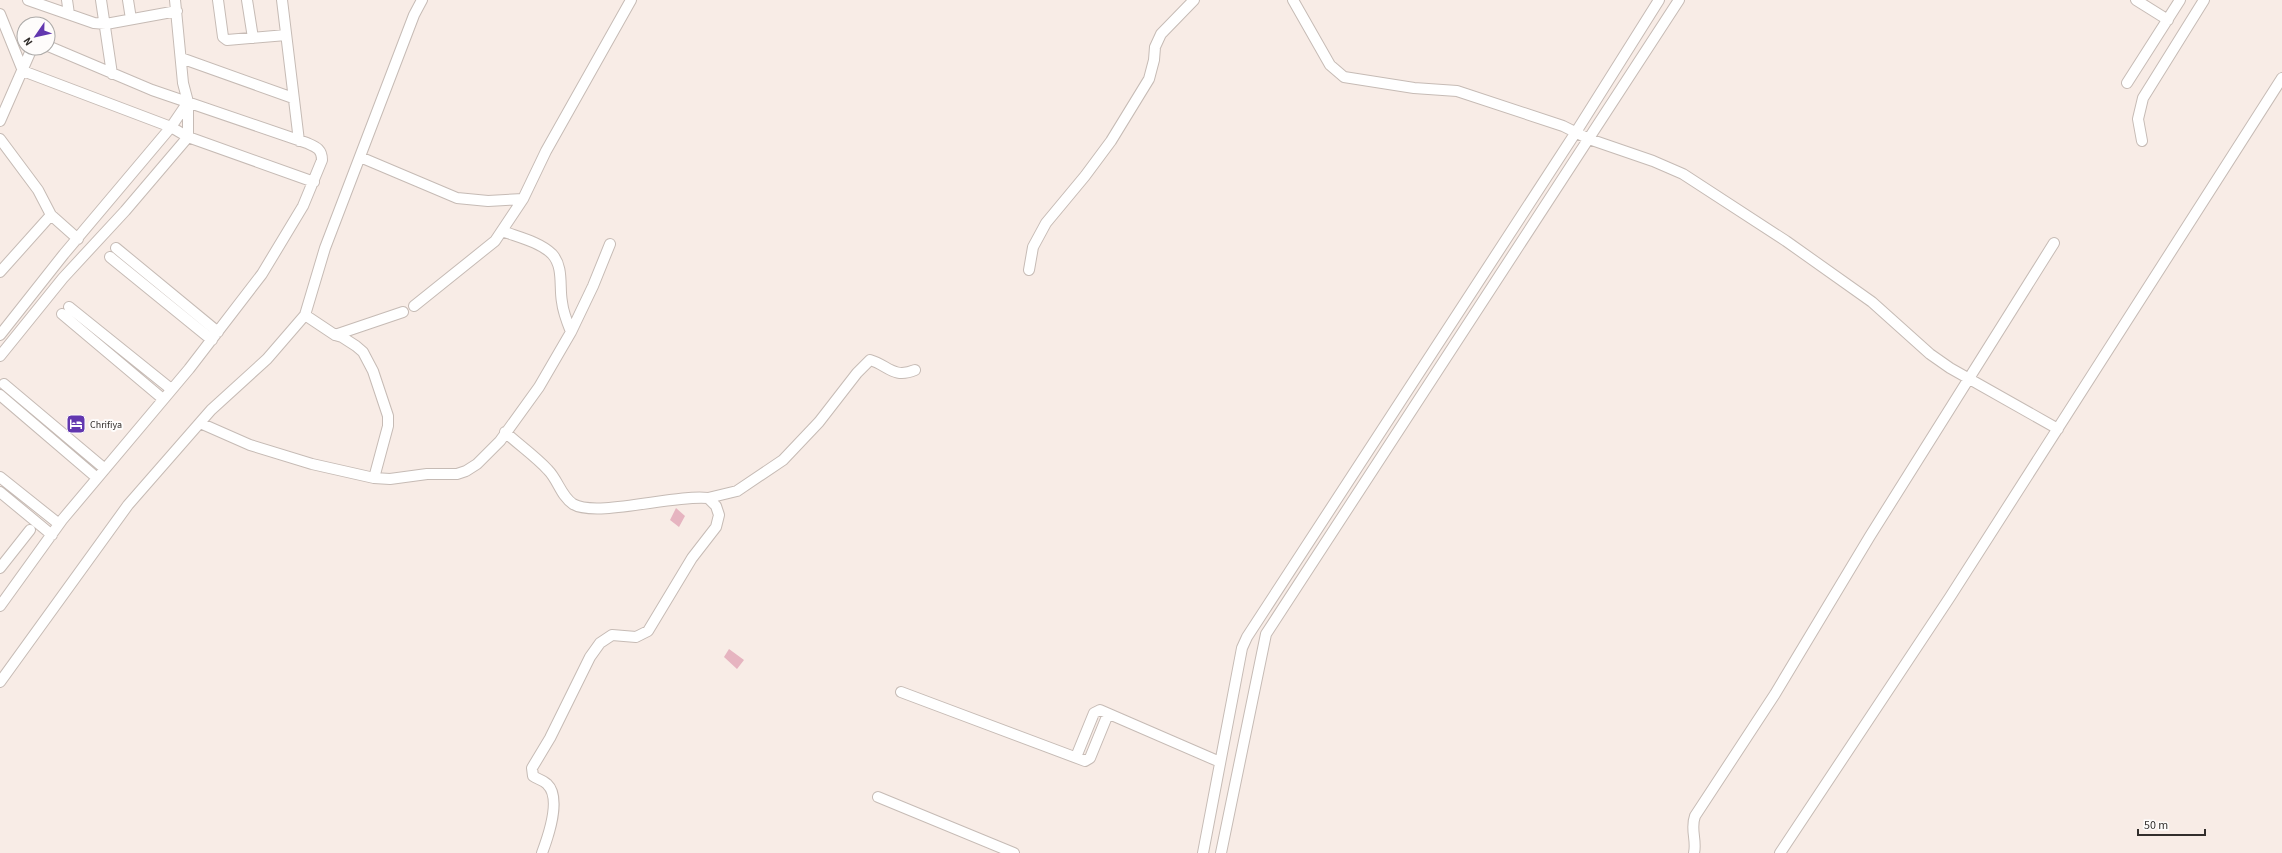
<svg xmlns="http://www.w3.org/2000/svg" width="2282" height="853" font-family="'Source Sans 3',sans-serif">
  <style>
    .water { fill: #e6b4c0 }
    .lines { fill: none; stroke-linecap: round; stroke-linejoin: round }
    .street-casing { stroke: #c6bbb5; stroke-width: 12 }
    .street { stroke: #fff; stroke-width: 10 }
    .labels { text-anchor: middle; stroke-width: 4; stroke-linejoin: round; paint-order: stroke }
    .poi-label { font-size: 10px; fill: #322e2c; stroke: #fefcfb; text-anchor: start }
  </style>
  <rect width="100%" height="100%" fill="#f8ece6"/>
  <!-- water -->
  <path class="water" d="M 676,508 L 685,516 L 679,527 L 670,520 Z
    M 729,649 L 744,660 L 737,669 L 724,657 Z"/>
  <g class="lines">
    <defs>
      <path id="street" d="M 28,0 L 94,23 L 106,24 L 177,11
        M 67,0 L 69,14
        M 101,0 L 112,74
        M 128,0 L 131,19
        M 218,0 L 223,37 L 227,40 L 286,35
        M 247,0 L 253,38
        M 282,0 L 299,141
        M 1293,0 L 1330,65 L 1344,77 L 1414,88 L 1457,91 L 1563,126 L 1589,139 L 1653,161 L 1683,174 L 1786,241 L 1872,302 L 1930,354 L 1950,368 L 2058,429
        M 2136,0 L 2168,20
        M 0,14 L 23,71 L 171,127 L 188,137 L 314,182
        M 181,58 L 293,98
        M 2127,83 L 2180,0
        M 0,121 L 32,48
        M 0,139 L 38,190 L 51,215 L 78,239
        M 2142,141 L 2138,119 L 2143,98 L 2204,0
        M 360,157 L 457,198 L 488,201 L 523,199
        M 116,248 L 218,332
        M 110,257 L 212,340
        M 1029,270 L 1033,247 L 1046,223 L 1085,176 L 1111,141 L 1149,79 L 1154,60 L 1155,47 L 1161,34 L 1194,0
        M 0,272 L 51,215
        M 414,306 L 495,241 L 523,199 L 546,151 L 631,0
        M 69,307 L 171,389
        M 62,314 L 163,399
        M 305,315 L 335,335 L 342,337 L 356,346 L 363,352 L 373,371 L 388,416 L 388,426 L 374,478
        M 571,332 L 593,286 L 610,244
        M 0,335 L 64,254 L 171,127 L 188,102
        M 335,335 L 403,312
        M 0,356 L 63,278 L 125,211 L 188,137 L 188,102 L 183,83 L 175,0
        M 4,384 L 105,469
        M 0,395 L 97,478
        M 200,423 L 250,445 L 312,464 L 374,478 L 390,479 L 427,474 L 457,474 L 466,471 L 477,464 L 500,441 L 539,387 L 571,332 C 567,322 563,312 562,302 C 559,287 564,267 552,254 C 540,242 518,237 502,231
        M 505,432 C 519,445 535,456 548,470 C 558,480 561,496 573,504 C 596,518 676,494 708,498 L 716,506 L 719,515 L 716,527 L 692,558 L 648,631 L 636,637 L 612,635 L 600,643 L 590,657 L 550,738 L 532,768 L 533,776 C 537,779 543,780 547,784 C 562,798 548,837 542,853
        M 0,477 L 59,524
        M 0,492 L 52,535
        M 708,498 L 737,491 L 783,460 L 819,422 L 857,373 L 870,360 C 888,365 893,379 915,370
        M 0,568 L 30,530
        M 0,606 L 62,520 L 189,369 L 262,274 L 303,206 L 322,160 C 322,149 316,147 307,143 L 152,90 L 48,46
        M 0,682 L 128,505 L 211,410 L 267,359 L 305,315 L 325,248 L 414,15 L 422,0
        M 901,692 L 1085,761 L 1090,758 L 1108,714
        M 1076,757 L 1094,713 L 1100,710 L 1220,762
        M 878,797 L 1014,853
        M 1203,853 L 1242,648 L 1247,637 L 1576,132 L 1659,0
        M 1221,853 L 1266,634 L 1679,0
        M 1694,853 C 1697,840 1690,829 1695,816 L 1775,694 L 1870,536 L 2054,243
        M 1780,853 L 1950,597 L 2282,78"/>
    </defs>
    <!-- street casing -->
    <use href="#street" class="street-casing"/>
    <!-- street -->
    <use href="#street" class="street"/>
  </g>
  <!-- icons -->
  <defs>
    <symbol id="hotel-square" viewBox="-11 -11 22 22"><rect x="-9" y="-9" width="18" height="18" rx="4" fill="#6237af" stroke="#fefcfb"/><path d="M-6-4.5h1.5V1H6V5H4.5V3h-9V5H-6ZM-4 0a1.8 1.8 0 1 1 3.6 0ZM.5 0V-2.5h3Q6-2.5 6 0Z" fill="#fff"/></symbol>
  </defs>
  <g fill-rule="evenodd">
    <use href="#hotel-square" x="65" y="413" width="22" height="22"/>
  </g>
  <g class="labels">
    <!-- poi labels -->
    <g class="poi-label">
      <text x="90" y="428">Chrifiya</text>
    </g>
  </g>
  <!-- north arrow -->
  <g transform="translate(36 36) rotate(236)"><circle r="19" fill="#fefcfb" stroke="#acaaa8"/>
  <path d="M0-3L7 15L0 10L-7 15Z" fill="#6237af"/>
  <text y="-6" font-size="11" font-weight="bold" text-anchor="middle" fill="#322e2c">N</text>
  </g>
  <!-- scale -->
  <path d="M2138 829v6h67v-6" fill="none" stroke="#322e2c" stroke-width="2"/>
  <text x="2144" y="829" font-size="12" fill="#322e2c" stroke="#fefcfb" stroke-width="3" paint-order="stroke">50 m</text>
</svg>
